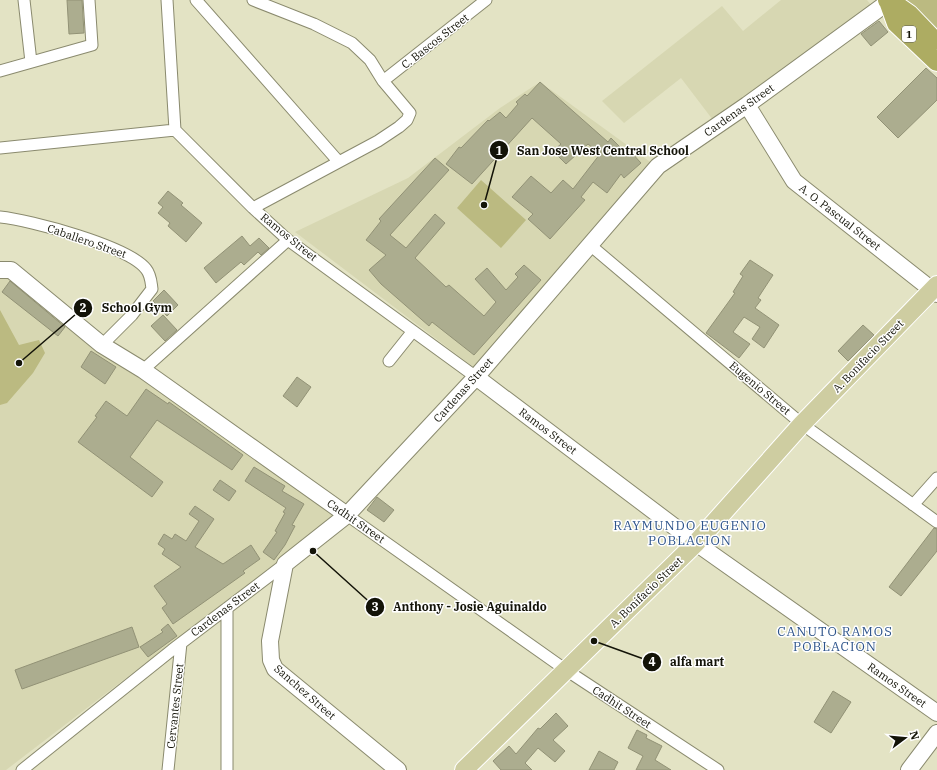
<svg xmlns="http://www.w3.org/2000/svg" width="937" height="770" font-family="'IBM Plex Serif',serif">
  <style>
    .built { fill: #d7d7b2 }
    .green { fill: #bbba81 }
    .building { fill: #acad8f; stroke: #929276 }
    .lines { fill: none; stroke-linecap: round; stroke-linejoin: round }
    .street-casing { stroke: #8a8a6e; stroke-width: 13 }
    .secondary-casing { stroke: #8a8a6e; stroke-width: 18 }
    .primary-casing { stroke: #fff; stroke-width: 20 }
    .highway-casing { stroke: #fff; stroke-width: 22 }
    .street { stroke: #fff; stroke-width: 11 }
    .secondary { stroke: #fff; stroke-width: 16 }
    .primary { stroke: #cecda1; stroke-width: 18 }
    .highway { stroke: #adac62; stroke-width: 20 }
    .labels { text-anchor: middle; stroke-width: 3; stroke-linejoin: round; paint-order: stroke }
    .shield { fill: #fff; stroke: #5a5a52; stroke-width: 1 }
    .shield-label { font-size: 10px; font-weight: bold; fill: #131308 }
    .street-label { font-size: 11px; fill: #131308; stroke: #fff }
    .quarter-label { font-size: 13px; letter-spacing: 1px; fill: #2e548b; stroke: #fff }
    .leader { fill: none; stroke: #131308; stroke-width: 1.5 }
    .callout-dot { fill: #131308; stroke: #fff; stroke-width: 1.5 }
    .mark-label { font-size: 12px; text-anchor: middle; font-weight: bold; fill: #fff }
    .callout-label { font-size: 12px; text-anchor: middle; font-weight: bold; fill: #131308; stroke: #fff; stroke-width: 3; stroke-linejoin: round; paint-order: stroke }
  </style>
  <rect width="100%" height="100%" fill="#e3e3c4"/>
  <!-- built -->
  <path class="built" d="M 781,0 L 867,0 L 871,5 L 716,124 L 681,78 L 624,123 L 602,101 L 722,6 L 743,31 Z
    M 540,82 L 653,164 L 476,369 L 295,232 L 408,178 L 500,108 Z
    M 7,274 L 339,515 L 6,770 L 0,770 L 0,278 Z"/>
  <!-- green -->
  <path class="green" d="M 906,0 L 937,0 L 937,36 L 903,2 Z
    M 481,180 L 526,220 L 501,248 L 457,208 Z
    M 0,310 L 19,345 L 39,340 L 45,353 L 33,373 L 7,403 L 0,405 Z"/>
  <!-- building -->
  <path class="building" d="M 67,0 L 82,0 L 84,33 L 69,34 Z
    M 879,21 L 888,32 L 871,46 L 861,34 Z
    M 926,68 L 937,78 L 937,100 L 898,138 L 877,117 Z
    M 540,82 L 608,142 L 611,138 L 627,154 L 630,151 L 641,163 L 624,178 L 621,174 L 607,193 L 593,182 L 581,197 L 585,200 L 550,239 L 528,219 L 533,214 L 512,197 L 531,176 L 551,193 L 563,180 L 573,189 L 600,154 L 588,144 L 566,164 L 553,151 L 561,144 L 532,118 L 472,184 L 446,164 L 459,147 L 461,148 L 488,120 L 489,121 L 500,112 L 506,118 L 518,104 L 516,102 L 525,94 L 527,96 Z
    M 435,158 L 449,170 L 390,235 L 406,248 L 435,214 L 445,223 L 415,258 L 446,287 L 449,285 L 484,316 L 496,302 L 475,279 L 487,268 L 506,290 L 518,277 L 515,274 L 524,265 L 541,280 L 474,355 L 432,322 L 429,326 L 381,284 L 369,270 L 386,255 L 366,240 L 381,221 L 379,219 Z
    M 168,191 L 183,203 L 181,205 L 202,223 L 186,242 L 168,226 L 170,223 L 158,213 L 163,207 L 158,203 Z
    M 242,236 L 250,246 L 259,238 L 269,248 L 261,255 L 258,252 L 244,265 L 241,262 L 216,283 L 204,268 Z
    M 750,260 L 773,275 L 758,298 L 761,300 L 755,308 L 779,325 L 764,348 L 752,339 L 760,327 L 744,317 L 733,332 L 750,344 L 739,358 L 706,333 L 735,293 L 733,292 L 743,276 L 740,274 Z
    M 10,281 L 65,327 L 58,336 L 2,292 Z
    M 164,290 L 178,305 L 167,316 L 153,301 Z
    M 163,315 L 177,330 L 165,341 L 151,326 Z
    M 863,325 L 874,335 L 848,361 L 838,351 Z
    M 91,351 L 116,367 L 105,384 L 81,367 Z
    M 297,377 L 311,387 L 297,407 L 283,396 Z
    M 146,389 L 168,404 L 169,402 L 243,455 L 232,470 L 157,420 L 130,457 L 163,482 L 152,497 L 78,442 L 97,417 L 95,416 L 106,401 L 127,416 Z
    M 254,467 L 285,486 L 282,491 L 304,504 L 292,525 L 295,526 L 285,545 L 274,560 L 263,552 L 277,532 L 275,531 L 285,513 L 283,512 L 286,508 L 245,481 Z
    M 220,480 L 236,491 L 229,501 L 213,490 Z
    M 377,497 L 394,510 L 384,522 L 367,510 Z
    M 195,506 L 214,519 L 195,547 L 223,564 L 251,545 L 260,559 L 243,571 L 245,573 L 173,624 L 162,608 L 167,604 L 154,586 L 181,567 L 162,554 L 165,549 L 158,544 L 164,534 L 172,539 L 175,534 L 186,541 L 199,521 L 189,514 Z
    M 934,528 L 937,529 L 937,551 L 901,596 L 889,587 Z
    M 168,624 L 177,636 L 148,657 L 140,647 L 163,632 L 161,630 Z
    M 132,627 L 139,647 L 22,689 L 15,670 Z
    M 833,691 L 851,702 L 831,733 L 814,722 Z
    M 556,713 L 568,726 L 553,740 L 565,751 L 555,762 L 538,748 L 525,763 L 532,770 L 501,770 L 493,761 L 509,746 L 516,754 L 538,728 L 540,729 Z
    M 637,730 L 647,735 L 646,738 L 662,746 L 655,760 L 671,770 L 636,770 L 643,756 L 628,748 Z
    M 599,751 L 618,762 L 614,770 L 589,770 Z"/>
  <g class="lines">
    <defs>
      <path id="street" d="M 24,0 L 31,62
        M 167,0 L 175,130
        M 196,0 L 338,161
        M 0,71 L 92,45 L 89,0
        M 383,81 L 486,0
        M 175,130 L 253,208 L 288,240 L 476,377
        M 0,148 L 175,130
        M 253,208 L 378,141 L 399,127 L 407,120 L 410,113 L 383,81 L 370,60 L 352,43 L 314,24 L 253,0
        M 0,217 C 30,220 128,246 146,269 C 151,275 151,282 152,289 L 132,315 L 102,345
        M 590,245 L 802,424 L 937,522
        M 389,361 L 413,331
        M 143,370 L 288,240
        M 913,505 L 937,478
        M 347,515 L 566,670 L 718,770
        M 22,770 L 172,650 L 285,564
        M 168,770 L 181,643
        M 227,770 L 227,608"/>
      <path id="secondary" d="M 747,105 L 794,181 L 937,294
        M 0,270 L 11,270 L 102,345 L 143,370 L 347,515
        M 476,377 L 696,543 L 937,713
        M 398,770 L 275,669 L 271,660 L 270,641 L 285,564 L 347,515 L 476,377 L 658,166 L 747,105 L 891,0
        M 909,770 L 937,733"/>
      <path id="primary" d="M 464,770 L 696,543 L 802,424 L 937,285"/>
      <path id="highway" d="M 888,0 L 909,15 L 933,40
        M 889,1 L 897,23 L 937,61"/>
    </defs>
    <!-- street casing -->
    <use href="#street" class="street-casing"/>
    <!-- secondary casing -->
    <use href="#secondary" class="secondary-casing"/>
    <!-- primary casing -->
    <use href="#primary" class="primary-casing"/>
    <!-- highway casing -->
    <use href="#highway" class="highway-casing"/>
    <!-- street -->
    <use href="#street" class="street"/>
    <!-- secondary -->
    <use href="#secondary" class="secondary"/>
    <!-- primary -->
    <use href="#primary" class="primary"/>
    <!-- highway -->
    <use href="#highway" class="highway"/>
  </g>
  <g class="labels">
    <!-- shield labels -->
    <rect class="shield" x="902" y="26" width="14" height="16" rx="3"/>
    <g class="shield-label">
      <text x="909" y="38">1</text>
    </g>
    <!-- street labels -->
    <g class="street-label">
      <text transform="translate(435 41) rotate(-38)" y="4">C. Bascos Street</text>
      <text transform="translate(739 110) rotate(-35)" y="4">Cardenas Street</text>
      <text transform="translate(840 217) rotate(38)" y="4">A. O. Pascual Street</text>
      <text transform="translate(289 237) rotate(39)" y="4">Ramos Street</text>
      <text transform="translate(87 241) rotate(19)" y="4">Caballero Street</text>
      <text transform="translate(868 356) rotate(-46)" y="4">A. Bonifacio Street</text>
      <text transform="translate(760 388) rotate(40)" y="4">Eugenio Street</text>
      <text transform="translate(463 390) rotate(-48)" y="4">Cardenas Street</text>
      <text transform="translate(548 431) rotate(37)" y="4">Ramos Street</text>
      <text transform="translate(356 521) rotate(35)" y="4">Cadhit Street</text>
      <text transform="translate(646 592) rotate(-44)" y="4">A. Bonifacio Street</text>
      <text transform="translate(225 609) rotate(-37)" y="4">Cardenas Street</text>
      <text transform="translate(897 685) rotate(35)" y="4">Ramos Street</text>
      <text transform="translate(305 692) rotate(41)" y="4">Sanchez Street</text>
      <text transform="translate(175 706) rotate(-84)" y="4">Cervantes Street</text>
      <text transform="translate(622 707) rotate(33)" y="4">Cadhit Street</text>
    </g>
    <!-- quarter labels -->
    <g class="quarter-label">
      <text x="690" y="530">RAYMUNDO EUGENIO<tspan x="690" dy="15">POBLACION</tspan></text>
      <text x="835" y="636">CANUTO RAMOS<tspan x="835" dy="15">POBLACION</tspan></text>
    </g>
  </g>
  <!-- callouts -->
  <path class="leader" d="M484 205L499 150M19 363L83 308M313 551L375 607M594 641L652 662"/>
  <g class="callout-dot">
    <circle cx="484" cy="205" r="4"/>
    <circle cx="19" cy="363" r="4"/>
    <circle cx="313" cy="551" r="4"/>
    <circle cx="594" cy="641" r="4"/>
    <circle cx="499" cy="150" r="10"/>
    <circle cx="83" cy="308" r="10"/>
    <circle cx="375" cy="607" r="10"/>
    <circle cx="652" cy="662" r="10"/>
  </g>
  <g class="mark-label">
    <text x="499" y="155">1</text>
    <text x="83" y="312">2</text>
    <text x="375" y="611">3</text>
    <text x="652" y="666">4</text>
  </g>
  <g class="callout-label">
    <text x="603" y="155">San Jose West Central School</text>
    <text x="137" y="312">School Gym</text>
    <text x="470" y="611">Anthony - Josie Aguinaldo</text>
    <text x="697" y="666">alfa mart</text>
  </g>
  <!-- north arrow -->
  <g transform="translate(905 738) rotate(74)" stroke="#ffffff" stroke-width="3" paint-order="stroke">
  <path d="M0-3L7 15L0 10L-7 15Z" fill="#131308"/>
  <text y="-6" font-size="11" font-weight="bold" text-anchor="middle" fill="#131308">N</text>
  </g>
</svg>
